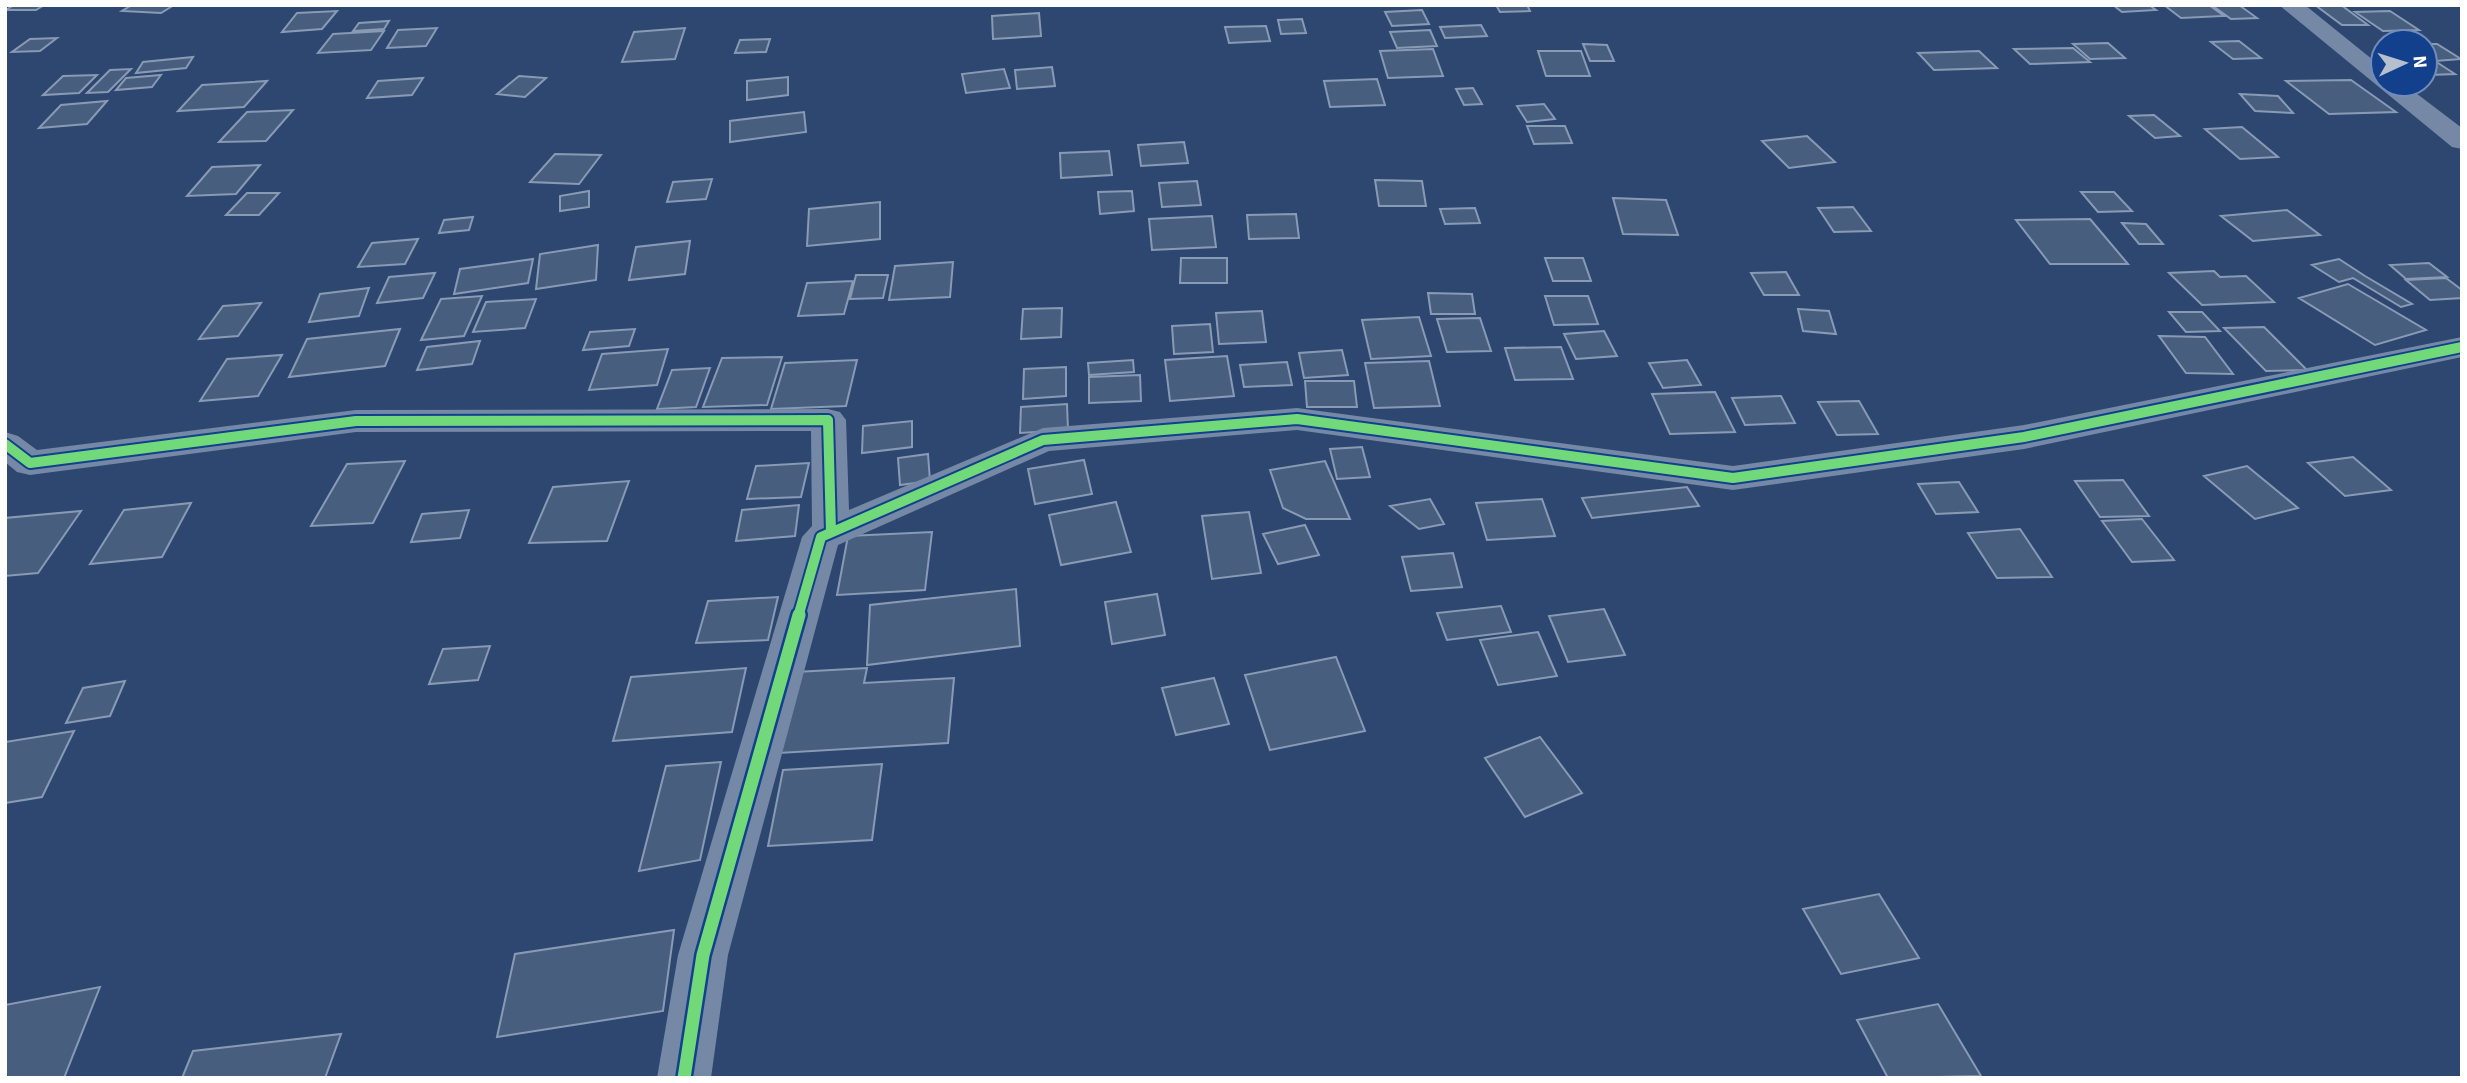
<svg xmlns="http://www.w3.org/2000/svg" width="2467" height="1083" font-family="'Source Sans 3',sans-serif">
  <style>
    .building { fill: #485e7f; stroke: #899ab4; stroke-width: 2 }
    .lines { fill: none; stroke-linecap: round; stroke-linejoin: round }
    .street { fill: #7588a5; fill-rule: evenodd }
    .cycleway-far1-casing { stroke: #12408d; stroke-width: 14 }
    .cycleway-casing { stroke: #12408d; stroke-width: 18 }
    .cycleway-far1 { stroke: #71d979; stroke-width: 10 }
    .cycleway { stroke: #71d979; stroke-width: 13 }
  </style>
  <rect width="100%" height="100%" fill="#2e4771"/>
  <!-- building -->
  <path class="building" d="M 14,5 L 44,5 L 36,10 L 6,10 Z
    M 132,5 L 174,5 L 161,13 L 122,11 Z
    M 1496,5 L 1527,5 L 1530,11 L 1500,12 Z
    M 2113,5 L 2149,5 L 2156,10 L 2122,12 Z
    M 2164,5 L 2209,5 L 2224,16 L 2181,18 Z
    M 2239,5 L 2257,18 L 2231,19 L 2213,6 Z
    M 2315,5 L 2341,5 L 2368,25 L 2342,25 Z
    M 1422,10 L 1429,24 L 1392,26 L 1385,12 Z
    M 337,11 L 322,29 L 282,32 L 297,13 Z
    M 2390,11 L 2419,30 L 2383,31 L 2355,12 Z
    M 1039,13 L 1041,36 L 993,39 L 992,16 Z
    M 1302,19 L 1306,33 L 1281,34 L 1278,20 Z
    M 389,21 L 384,29 L 353,31 L 359,23 Z
    M 1481,25 L 1487,36 L 1445,38 L 1440,27 Z
    M 1266,26 L 1270,41 L 1229,43 L 1225,27 Z
    M 437,28 L 426,46 L 387,48 L 398,30 Z
    M 685,28 L 675,59 L 622,62 L 634,32 Z
    M 1430,30 L 1437,46 L 1397,48 L 1390,32 Z
    M 384,31 L 371,50 L 318,53 L 333,34 Z
    M 57,38 L 40,51 L 12,52 L 30,39 Z
    M 770,39 L 766,52 L 735,53 L 740,40 Z
    M 2239,41 L 2261,58 L 2233,59 L 2211,42 Z
    M 2108,43 L 2125,58 L 2090,59 L 2073,44 Z
    M 1583,44 L 1607,45 L 1614,61 L 1590,61 Z
    M 2425,44 L 2437,44 L 2461,59 L 2435,61 L 2455,74 L 2428,75 L 2425,72 Z
    M 2073,48 L 2090,62 L 2030,64 L 2014,49 Z
    M 1433,49 L 1443,76 L 1388,78 L 1380,51 Z
    M 1538,51 L 1581,51 L 1590,76 L 1546,76 Z
    M 1979,51 L 1997,68 L 1934,70 L 1918,53 Z
    M 193,57 L 186,68 L 136,73 L 143,62 Z
    M 1052,67 L 1055,86 L 1017,89 L 1015,70 Z
    M 131,69 L 108,92 L 87,93 L 110,70 Z
    M 1004,69 L 1010,88 L 966,93 L 962,74 Z
    M 97,75 L 79,93 L 43,95 L 63,76 Z
    M 161,75 L 152,87 L 116,90 L 126,78 Z
    M 519,76 L 546,78 L 525,97 L 497,94 Z
    M 788,77 L 788,95 L 747,100 L 747,81 Z
    M 423,78 L 412,95 L 367,98 L 378,81 Z
    M 1377,79 L 1385,105 L 1330,107 L 1324,81 Z
    M 2351,80 L 2396,112 L 2329,114 L 2286,81 Z
    M 267,81 L 244,107 L 178,111 L 202,85 Z
    M 1473,88 L 1482,104 L 1464,105 L 1456,89 Z
    M 2240,94 L 2278,96 L 2293,113 L 2255,111 Z
    M 107,101 L 87,124 L 39,128 L 61,105 Z
    M 1544,104 L 1555,119 L 1527,122 L 1517,106 Z
    M 293,110 L 266,141 L 219,142 L 247,112 Z
    M 804,112 L 806,132 L 730,142 L 730,121 Z
    M 2154,115 L 2180,136 L 2155,138 L 2129,116 Z
    M 1527,126 L 1565,126 L 1572,143 L 1534,144 Z
    M 2242,127 L 2278,157 L 2240,159 L 2205,129 Z
    M 1807,136 L 1835,162 L 1789,168 L 1762,141 Z
    M 1184,142 L 1188,163 L 1141,166 L 1138,145 Z
    M 1109,151 L 1112,175 L 1061,178 L 1060,153 Z
    M 555,154 L 601,155 L 579,184 L 530,182 Z
    M 260,165 L 236,194 L 187,196 L 212,167 Z
    M 712,179 L 706,199 L 667,202 L 673,182 Z
    M 1375,180 L 1422,181 L 1426,206 L 1379,206 Z
    M 1197,181 L 1201,205 L 1162,207 L 1159,183 Z
    M 589,191 L 589,207 L 560,211 L 560,196 Z
    M 1132,191 L 1134,211 L 1100,214 L 1098,192 Z
    M 2081,192 L 2114,192 L 2132,211 L 2098,212 Z
    M 247,193 L 279,193 L 259,215 L 226,215 Z
    M 1613,198 L 1666,200 L 1678,235 L 1623,234 Z
    M 880,202 L 880,239 L 807,246 L 809,209 Z
    M 1853,207 L 1871,231 L 1834,232 L 1818,208 Z
    M 1475,208 L 1480,223 L 1445,224 L 1440,209 Z
    M 2287,210 L 2320,235 L 2253,241 L 2221,216 Z
    M 1296,214 L 1299,238 L 1249,239 L 1247,215 Z
    M 1212,216 L 1216,247 L 1152,250 L 1149,219 Z
    M 473,217 L 469,230 L 439,233 L 444,220 Z
    M 2090,219 L 2128,264 L 2050,264 L 2016,220 Z
    M 2122,223 L 2146,224 L 2163,244 L 2139,244 Z
    M 418,239 L 405,264 L 358,267 L 372,243 Z
    M 690,241 L 685,274 L 629,280 L 636,247 Z
    M 598,245 L 596,280 L 536,289 L 540,254 Z
    M 1181,258 L 1227,258 L 1227,283 L 1180,283 Z
    M 1545,258 L 1583,258 L 1591,281 L 1553,281 Z
    M 533,259 L 528,283 L 454,294 L 460,269 Z
    M 2339,259 L 2365,276 L 2412,304 L 2401,307 L 2353,278 L 2339,282 L 2312,265 Z
    M 953,262 L 950,297 L 889,300 L 895,266 Z
    M 2429,263 L 2447,277 L 2406,279 L 2390,265 Z
    M 2214,271 L 2220,277 L 2246,276 L 2274,302 L 2202,305 L 2169,273 Z
    M 1786,272 L 1799,295 L 1764,295 L 1751,273 Z
    M 435,273 L 423,298 L 377,303 L 389,277 Z
    M 856,275 L 888,275 L 883,298 L 850,299 Z
    M 2446,278 L 2462,290 L 2462,298 L 2430,300 L 2406,280 Z
    M 853,281 L 844,314 L 798,316 L 807,283 Z
    M 2348,284 L 2426,330 L 2375,345 L 2299,298 Z
    M 369,288 L 359,316 L 309,322 L 320,294 Z
    M 1428,293 L 1472,294 L 1475,314 L 1431,314 Z
    M 482,296 L 464,336 L 421,340 L 441,299 Z
    M 1545,296 L 1588,296 L 1598,324 L 1554,325 Z
    M 536,299 L 525,328 L 473,332 L 486,302 Z
    M 261,303 L 238,336 L 199,339 L 223,306 Z
    M 1062,308 L 1061,337 L 1021,339 L 1023,309 Z
    M 1798,309 L 1829,311 L 1836,334 L 1803,331 Z
    M 1262,311 L 1266,342 L 1219,344 L 1216,313 Z
    M 2169,312 L 2202,312 L 2220,331 L 2186,332 Z
    M 1419,317 L 1431,356 L 1371,359 L 1362,320 Z
    M 1480,318 L 1491,351 L 1447,352 L 1437,319 Z
    M 1210,324 L 1213,352 L 1174,354 L 1172,326 Z
    M 2264,327 L 2307,370 L 2266,371 L 2224,328 Z
    M 400,329 L 385,366 L 289,377 L 307,339 Z
    M 635,329 L 629,346 L 583,350 L 590,332 Z
    M 1604,331 L 1617,356 L 1576,359 L 1564,334 Z
    M 2159,336 L 2205,337 L 2233,374 L 2186,373 Z
    M 480,341 L 472,364 L 417,370 L 427,347 Z
    M 1561,347 L 1573,379 L 1515,380 L 1505,348 Z
    M 668,349 L 657,385 L 589,390 L 602,354 Z
    M 1342,350 L 1348,375 L 1304,378 L 1299,353 Z
    M 282,355 L 258,396 L 200,401 L 227,359 Z
    M 1227,356 L 1234,396 L 1170,401 L 1165,360 Z
    M 782,357 L 767,405 L 703,407 L 722,358 Z
    M 857,360 L 846,406 L 771,409 L 785,363 Z
    M 1133,360 L 1134,372 L 1089,375 L 1088,363 Z
    M 1687,360 L 1701,385 L 1663,388 L 1649,363 Z
    M 1429,361 L 1440,406 L 1374,408 L 1365,363 Z
    M 1287,362 L 1292,385 L 1244,387 L 1240,365 Z
    M 1066,367 L 1066,396 L 1023,399 L 1024,369 Z
    M 710,368 L 696,407 L 657,409 L 672,370 Z
    M 1140,375 L 1141,401 L 1089,403 L 1089,377 Z
    M 1305,381 L 1354,381 L 1357,407 L 1307,407 Z
    M 1715,392 L 1735,432 L 1670,434 L 1652,394 Z
    M 1781,396 L 1795,423 L 1745,425 L 1732,398 Z
    M 1859,401 L 1878,434 L 1837,435 L 1818,402 Z
    M 1067,404 L 1068,430 L 1020,433 L 1021,407 Z
    M 912,421 L 912,447 L 862,453 L 863,426 Z
    M 1362,447 L 1370,477 L 1337,479 L 1330,449 Z
    M 928,454 L 930,481 L 900,485 L 898,458 Z
    M 2353,457 L 2391,490 L 2345,496 L 2308,463 Z
    M 1084,460 L 1092,494 L 1035,504 L 1028,469 Z
    M 405,461 L 373,523 L 311,526 L 347,464 Z
    M 1325,461 L 1350,519 L 1306,519 L 1283,508 L 1270,470 Z
    M 809,463 L 801,497 L 747,499 L 756,466 Z
    M 2247,466 L 2298,508 L 2255,519 L 2204,476 Z
    M 2123,480 L 2149,516 L 2100,517 L 2075,481 Z
    M 629,481 L 607,541 L 529,543 L 553,487 Z
    M 1959,482 L 1978,512 L 1936,514 L 1918,484 Z
    M 1687,487 L 1699,506 L 1592,518 L 1582,498 Z
    M 1430,499 L 1444,524 L 1419,529 L 1390,506 Z
    M 1542,499 L 1555,536 L 1487,540 L 1476,503 Z
    M 1116,502 L 1131,552 L 1061,565 L 1049,515 Z
    M 191,503 L 162,557 L 90,564 L 124,510 Z
    M 799,505 L 795,536 L 736,541 L 742,510 Z
    M 469,510 L 460,538 L 411,542 L 422,514 Z
    M 81,511 L 38,573 L 5,576 L 5,518 Z
    M 1249,512 L 1261,573 L 1212,579 L 1202,516 Z
    M 2142,519 L 2174,560 L 2132,562 L 2102,521 Z
    M 1305,525 L 1319,555 L 1278,564 L 1263,534 Z
    M 2020,529 L 2052,577 L 1997,578 L 1968,533 Z
    M 932,532 L 925,590 L 837,595 L 848,536 Z
    M 1453,553 L 1462,587 L 1411,591 L 1402,557 Z
    M 1016,589 L 1020,646 L 867,665 L 870,605 Z
    M 1157,594 L 1165,635 L 1112,644 L 1105,602 Z
    M 778,597 L 768,640 L 696,643 L 708,601 Z
    M 1501,606 L 1511,632 L 1447,640 L 1437,613 Z
    M 1604,609 L 1625,655 L 1568,662 L 1549,616 Z
    M 1538,632 L 1557,676 L 1498,685 L 1480,640 Z
    M 490,646 L 478,680 L 429,684 L 443,649 Z
    M 1336,657 L 1365,731 L 1270,750 L 1245,675 Z
    M 746,668 L 732,732 L 613,741 L 631,677 Z
    M 867,668 L 864,683 L 954,678 L 948,743 L 779,753 L 796,672 Z
    M 1214,678 L 1229,724 L 1176,735 L 1162,688 Z
    M 125,681 L 110,716 L 66,723 L 83,688 Z
    M 74,731 L 42,797 L 5,803 L 5,742 Z
    M 1540,737 L 1582,793 L 1525,817 L 1485,758 Z
    M 721,762 L 700,860 L 639,871 L 666,766 Z
    M 882,764 L 872,840 L 768,846 L 783,770 Z
    M 1879,894 L 1919,958 L 1841,974 L 1803,909 Z
    M 674,930 L 663,1011 L 497,1037 L 515,954 Z
    M 100,987 L 64,1078 L 5,1078 L 5,1005 Z
    M 1938,1004 L 1981,1076 L 1888,1078 L 1857,1020 Z
    M 341,1034 L 325,1078 L 182,1078 L 193,1051 Z"/>
  <g class="lines">
    <!-- street -->
    <path class="street" d="M 2279,5 L 2305,5 L 2383,68 L 2383,84 L 2404,84 L 2462,128 L 2462,149 L 2452,147 Z
      M 2462,337 L 2462,357 L 2024,449 L 1733,490 L 1297,430 L 1049,451 L 838,545 L 728,955 L 711,1078 L 657,1078 L 678,955 L 802,537 L 812,526 L 811,431 L 356,432 L 30,475 L 17,472 L 5,462 L 5,432 L 18,436 L 37,450 L 356,410 L 828,409 L 840,412 L 846,420 L 849,510 L 1043,428 L 1297,408 L 1733,466 L 2024,425 Z"/>
    <defs>
      <path id="cycleway-far1" d="M 5,444 L 30,463 L 356,421 L 828,420 L 831,532
        M 798,617 L 821,537 L 1043,440 L 1297,419 L 1733,478 L 2024,437 L 2462,347"/>
      <path id="cycleway" d="M 684,1078 L 703,955 L 799,615"/>
    </defs>
    <!-- cycleway-far1 casing -->
    <use href="#cycleway-far1" class="cycleway-far1-casing"/>
    <!-- cycleway casing -->
    <use href="#cycleway" class="cycleway-casing"/>
    <!-- cycleway-far1 -->
    <use href="#cycleway-far1" class="cycleway-far1"/>
    <!-- cycleway -->
    <use href="#cycleway" class="cycleway"/>
  </g>
  <!-- border -->
  <rect width="2467" height="1083" fill="none" stroke="#ffffff" stroke-width="14"/>
  <!-- north arrow -->
  <g transform="translate(2404 63) rotate(86)"><circle r="33" fill="#12408d" stroke="#718cbb" stroke-width="2"/>
  <path d="M0-5L12 26L0 18L-12 26Z" fill="#b6bfcd"/>
  <text y="-10" font-size="19" font-weight="bold" text-anchor="middle" fill="#ffffff">N</text>
  </g>
</svg>
